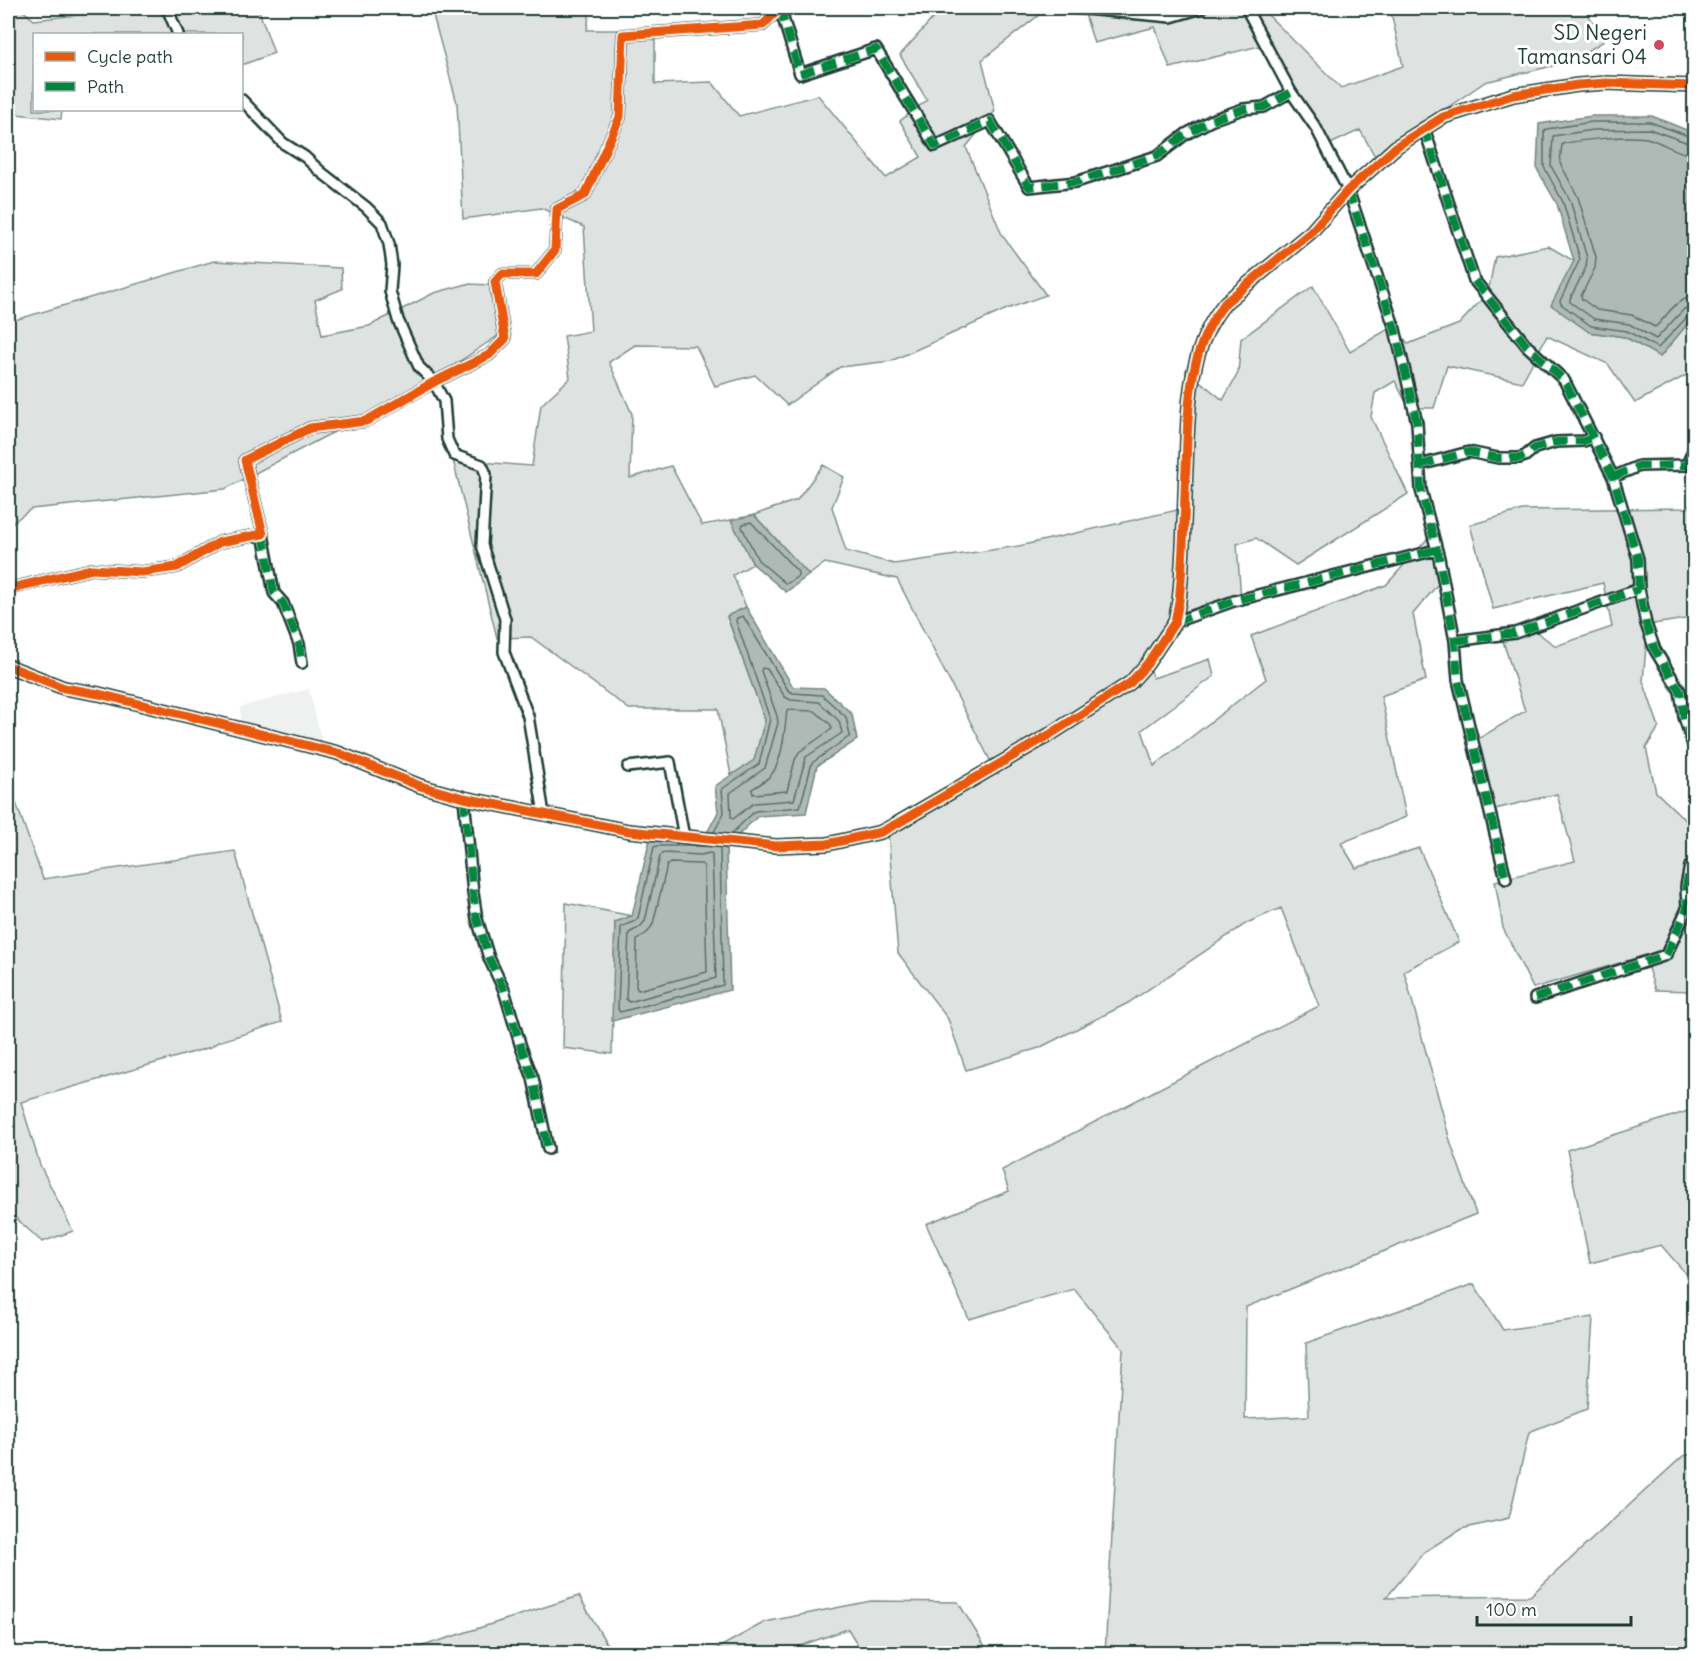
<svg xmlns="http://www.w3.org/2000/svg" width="1702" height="1661" font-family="Delius,sans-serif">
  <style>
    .built { fill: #eef1f0 }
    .green { fill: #dee3e2; stroke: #7e908b; stroke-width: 1.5 }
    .water { fill: #afbab7; stroke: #758883; stroke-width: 1.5 }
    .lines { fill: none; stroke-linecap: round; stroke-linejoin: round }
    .shore { stroke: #596f68; stroke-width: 1.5 }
    .street-casing { stroke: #1f3d34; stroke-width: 14 }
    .secondary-casing { stroke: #1f3d34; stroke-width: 16 }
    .street { stroke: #fff; stroke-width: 9 }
    .secondary { stroke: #fff; stroke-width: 12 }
    .quiet { stroke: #00873e; stroke-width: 8; stroke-dasharray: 15 8; stroke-linecap: butt }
    .cycleway-casing { stroke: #fff; stroke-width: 13 }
    .cycleway { stroke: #e8590c; stroke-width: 9 }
    .poi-dot { fill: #d1495b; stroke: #fff; stroke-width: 2 }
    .labels { text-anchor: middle; stroke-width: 6; stroke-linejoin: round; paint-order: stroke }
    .poi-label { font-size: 21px; fill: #1f3d34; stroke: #fff; text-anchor: end }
  </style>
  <rect width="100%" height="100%" fill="#fff"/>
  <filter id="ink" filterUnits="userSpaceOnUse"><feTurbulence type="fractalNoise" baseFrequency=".0167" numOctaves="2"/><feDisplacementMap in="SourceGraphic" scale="12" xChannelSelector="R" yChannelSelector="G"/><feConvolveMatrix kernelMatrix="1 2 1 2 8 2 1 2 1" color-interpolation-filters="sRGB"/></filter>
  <g filter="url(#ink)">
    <!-- built -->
    <path class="built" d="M 309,689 L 323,746 L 242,731 L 240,707 Z"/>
    <!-- green -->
    <path class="green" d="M 8,8 L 20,8 L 34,20 L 138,8 L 258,8 L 274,53 L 242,65 L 242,34 L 34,34 L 34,110 L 62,110 L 61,119 L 8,113 Z
      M 431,8 L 590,8 L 587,30 L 655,30 L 655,84 L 712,82 L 739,116 L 818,95 L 886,178 L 921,157 L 900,121 L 927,100 L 900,55 L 942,8 L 1261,8 L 1341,88 L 1403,66 L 1390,8 L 1584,8 L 1604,41 L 1569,62 L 1485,82 L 1422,125 L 1380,165 L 1360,130 L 1324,147 L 1259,46 L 1170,68 L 1155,27 L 1094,43 L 1084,11 L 1039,15 L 982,60 L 995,111 L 966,147 L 1002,235 L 1046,295 L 1007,309 L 891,361 L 840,367 L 787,405 L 755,375 L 715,386 L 696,346 L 635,345 L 609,362 L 632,414 L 630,478 L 671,466 L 702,525 L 731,520 L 753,564 L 733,575 L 746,607 L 727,617 L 765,720 L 754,761 L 731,775 L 718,709 L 629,709 L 531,637 L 497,638 L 453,460 L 532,466 L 541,405 L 570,378 L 564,336 L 591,331 L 584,227 L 541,208 L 463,219 L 457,103 Z
      M 1548,246 L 1574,261 L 1589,332 L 1625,337 L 1660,357 L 1694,316 L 1694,371 L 1635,403 L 1608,364 L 1547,336 L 1522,382 L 1447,366 L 1434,408 L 1409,408 L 1395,381 L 1375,393 L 1371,417 L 1408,494 L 1296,565 L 1256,538 L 1237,544 L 1241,600 L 1161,630 L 1147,655 L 1153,678 L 1210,659 L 1214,676 L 1142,730 L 1154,766 L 1266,679 L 1251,636 L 1386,585 L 1429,537 L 1439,583 L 1413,614 L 1426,680 L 1381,696 L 1406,817 L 1341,843 L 1356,868 L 1419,848 L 1459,942 L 1404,971 L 1451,1144 L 1476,1214 L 1246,1307 L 1245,1419 L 1309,1416 L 1306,1343 L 1474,1284 L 1503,1330 L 1593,1317 L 1587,1409 L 1529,1432 L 1509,1518 L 1461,1529 L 1424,1552 L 1386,1598 L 1530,1596 L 1683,1456 L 1694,1454 L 1694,1653 L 1105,1653 L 1123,1349 L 1074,1289 L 969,1319 L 926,1224 L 1009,1191 L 1002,1170 L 1319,1006 L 1281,908 L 1247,923 L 1128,1003 L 1039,1048 L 966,1070 L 948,1019 L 898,953 L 888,833 L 994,768 L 897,579 L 825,563 L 809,575 L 754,515 L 797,500 L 823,465 L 844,477 L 832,507 L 846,551 L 894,564 L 1019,546 L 1182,509 L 1186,370 L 1223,400 L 1238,373 L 1241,339 L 1313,286 L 1350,352 L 1395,325 L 1408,344 L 1459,324 L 1488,293 L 1495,257 Z
      M 214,261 L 341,268 L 342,289 L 315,300 L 322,335 L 369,326 L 434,293 L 467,284 L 492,285 L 508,329 L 403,399 L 326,436 L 225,489 L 31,509 L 8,526 L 8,322 Z
      M 1694,495 L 1694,629 L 1691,618 L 1648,625 L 1643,681 L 1659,727 L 1646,748 L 1656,792 L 1694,828 L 1694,991 L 1655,990 L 1644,956 L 1533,988 L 1503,928 L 1495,881 L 1575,861 L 1557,794 L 1491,810 L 1476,740 L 1525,711 L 1502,638 L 1535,631 L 1556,646 L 1612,627 L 1603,583 L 1493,609 L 1470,525 L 1522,510 L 1688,508 Z
      M 8,780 L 43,879 L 235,851 L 282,1022 L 218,1042 L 211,1047 L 21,1102 L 40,1165 L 73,1231 L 42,1242 L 8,1211 Z
      M 566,903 L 632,916 L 615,922 L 612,1054 L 563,1048 Z
      M 1694,1109 L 1694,1274 L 1687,1275 L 1661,1245 L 1590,1263 L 1567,1150 Z
      M 579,1596 L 612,1653 L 401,1653 Z
      M 871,1601 L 958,1602 L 989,1653 L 853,1653 L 859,1647 L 848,1629 L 785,1651 L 785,1653 L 709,1653 L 765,1622 Z"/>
    <!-- water -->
    <path class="water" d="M 1592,116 L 1652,116 L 1694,133 L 1694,316 L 1660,357 L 1625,337 L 1589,332 L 1551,305 L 1574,261 L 1557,204 L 1537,169 L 1539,124 Z
      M 754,515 L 809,575 L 786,592 L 753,564 L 731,520 Z
      M 746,607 L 793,687 L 824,688 L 852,714 L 857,740 L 817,766 L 806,813 L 758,816 L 726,847 L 730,990 L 612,1021 L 615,922 L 632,916 L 650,839 L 702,842 L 718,812 L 715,786 L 754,760 L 765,720 L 727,616 Z"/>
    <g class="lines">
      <!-- shore -->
      <path class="shore" d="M 1694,138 L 1650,122 L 1592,122 L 1547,129 L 1544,132 L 1544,167 L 1563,202 L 1580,259 L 1560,301 L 1561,304 L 1591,326 L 1627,331 L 1658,348 L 1688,316 L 1694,314
        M 1694,145 L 1649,129 L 1593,130 L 1553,136 L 1551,166 L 1570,200 L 1587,258 L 1586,267 L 1570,299 L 1570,302 L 1594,319 L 1629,324 L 1656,339 L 1684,309 L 1694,306
        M 1694,155 C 1679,154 1665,144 1650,139 C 1633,134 1580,140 1562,144 L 1560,163 L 1578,197 L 1596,257 L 1595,268 L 1581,296 L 1582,299 L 1597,310 L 1632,315 L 1655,327 C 1668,316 1675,298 1694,297
        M 751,522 L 798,572 L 798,576 L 788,583 L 785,583 L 758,560 L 742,527 L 743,524 Z
        M 762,668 L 767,669 L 785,697 L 791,700 L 819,702 L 839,721 L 842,733 L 806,757 L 794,800 L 754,803 L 733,819 L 731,817 L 730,793 L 765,768 L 778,723 L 777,716 L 761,671 Z
        M 787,710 L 815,711 L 831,725 L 832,729 L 799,752 L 795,760 L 787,791 L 753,794 L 752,789 C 758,785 766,781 771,775 C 783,761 785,727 787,710 Z
        M 714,832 L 724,813 L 722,789 L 759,764 L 770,719 L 736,621 L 737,618 L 743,616 L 788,690 L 793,693 L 822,695 L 846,717 L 850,736 L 812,763 L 800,807 L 755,811 L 731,834
        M 705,846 L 657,846 L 654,847 L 638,918 L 635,921 L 621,927 L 618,1009 L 620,1012 L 723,985 L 720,848
        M 663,853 L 701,855 L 710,853 L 712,854 L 716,978 L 629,1002 L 626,999 L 629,933 L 640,927 L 645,921 L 660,856 Z
        M 670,863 L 701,864 L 704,866 L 707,972 L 638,990 L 636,987 L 637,940 L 648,932 L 653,924 L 667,865 Z"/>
      <defs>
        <path id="street" d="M 167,8 L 178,34
          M 780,8 L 800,74 L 876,49 L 935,146 L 990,121 L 1029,187 L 1076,182 L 1157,156 L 1186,134 L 1214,119 L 1243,109 L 1264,107 L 1291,92
          M 1074,8 L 1171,17 L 1202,8
          M 1246,8 L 1291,92 L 1316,128 L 1348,190 L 1395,329 L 1417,423 L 1421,490 L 1439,558 L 1455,641 L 1458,680 L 1506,879
          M 242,100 L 283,143 L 305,157 L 321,172 L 366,207 L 382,223 L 389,244 L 392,265 L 390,291 L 398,320 L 419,367 L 434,382 L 444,401 L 447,439 L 454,455 L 482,465 L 486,474 L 482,545 L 505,619 L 504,652 L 528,716 L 544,814
          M 1424,128 L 1474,280 L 1527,346 L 1564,380 L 1613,477 L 1638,559 L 1639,589 L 1646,624 L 1655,650 L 1680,691 L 1684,717 L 1694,748
          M 1420,465 L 1469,452 L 1498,458 L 1519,458 L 1525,456 L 1535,448 L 1556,442 L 1584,441 L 1594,437
          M 1613,477 L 1639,466 L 1687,465 L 1694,448
          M 263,534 L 274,593 L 283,603 L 299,644 L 302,663
          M 8,589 L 92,569 L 142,572 L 177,567 L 220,542 L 263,534 L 245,460 L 310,428 L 366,421 L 434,382 L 489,355 L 505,339 L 495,282 L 502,274 L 536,274 L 555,250 L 557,209 L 585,195 L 620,117 L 623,35 L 763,25 L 780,8
          M 1175,622 L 1234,601 L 1436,550
          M 1455,641 L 1515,633 L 1639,589
          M 628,767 L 670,762 L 684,837
          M 464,798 L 473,893 L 477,919 L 489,958 L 504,990 L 521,1047 L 533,1078 L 548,1149
          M 1535,998 L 1666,955 L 1687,909 L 1686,886 L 1690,866 L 1694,864"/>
        <path id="secondary" d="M 8,666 L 64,688 L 99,694 L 338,753 L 420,786 L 464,798 L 629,831 L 776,846 L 827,844 L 881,832 L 898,823 L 1049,735 L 1130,683 L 1147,664 L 1175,622 L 1179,601 C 1184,557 1184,512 1186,468 C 1188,412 1187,347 1226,302 L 1311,232 L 1348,190 L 1397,146 L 1443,117 L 1513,95 L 1578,85 L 1606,83 L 1694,86"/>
      </defs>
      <!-- street casing -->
      <use href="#street" class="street-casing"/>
      <!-- secondary casing -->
      <use href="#secondary" class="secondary-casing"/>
      <!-- street -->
      <use href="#street" class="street"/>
      <!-- secondary -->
      <use href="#secondary" class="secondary"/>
      <!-- quiet -->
      <path class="quiet" d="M 780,8 L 800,74 L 876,49 L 935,146 L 990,121 L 1029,187 L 1076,182 L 1157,156 L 1186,134 L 1214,119 L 1243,109 L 1264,107 L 1291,92
        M 1424,128 L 1474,280 L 1527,346 L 1564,380 L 1613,477 L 1638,559 L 1639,589 L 1646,624 L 1655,650 L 1680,691 L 1684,717 L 1694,748
        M 1348,190 L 1395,329 L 1417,423 L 1421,490 L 1439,558 L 1455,641 L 1458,680 L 1506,879
        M 1420,465 L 1469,452 L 1498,458 L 1519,458 L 1525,456 L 1535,448 L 1556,442 L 1584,441 L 1594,437
        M 1613,477 L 1639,466 L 1687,465 L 1694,448
        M 263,534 L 274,593 L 283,603 L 299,644 L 302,663
        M 1175,622 L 1234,601 L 1436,550
        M 1455,641 L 1515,633 L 1639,589
        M 464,798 L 473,893 L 477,919 L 489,958 L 504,990 L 521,1047 L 533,1078 L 548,1149
        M 1535,998 L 1666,955 L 1687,909 L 1686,886 L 1690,866 L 1694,864"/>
      <defs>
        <path id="cycleway" d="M 8,589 L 92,569 L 142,572 L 177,567 L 220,542 L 263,534 L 245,460 L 310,428 L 366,421 L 434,382 L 489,355 L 505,339 L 495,282 L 502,274 L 536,274 L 555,250 L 557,209 L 585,195 L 620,117 L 623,35 L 763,25 L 780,8
          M 8,666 L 64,688 L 99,694 L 338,753 L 420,786 L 464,798 L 629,831 L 776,846 L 827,844 L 881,832 L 898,823 L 1049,735 L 1130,683 L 1147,664 L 1175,622 L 1179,601 C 1184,557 1184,512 1186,468 C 1188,412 1187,347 1226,302 L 1311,232 L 1348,190 L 1397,146 L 1443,117 L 1513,95 L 1578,85 L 1606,83 L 1694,86"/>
      </defs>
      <!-- cycleway casing -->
      <use href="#cycleway" class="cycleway-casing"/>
      <!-- cycleway -->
      <use href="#cycleway" class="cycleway"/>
    </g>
  </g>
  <!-- markers -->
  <circle class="poi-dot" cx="1659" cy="45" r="6"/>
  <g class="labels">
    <!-- poi labels -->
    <g class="poi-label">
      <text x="1647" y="40">SD Negeri<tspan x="1647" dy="24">Tamansari 04</tspan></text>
    </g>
  </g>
  <!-- margin -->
  <rect width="1702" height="1661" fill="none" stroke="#fff" stroke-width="30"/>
  <rect x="15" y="15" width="1672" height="1631" fill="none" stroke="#1f3d34" stroke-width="2" filter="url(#ink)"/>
  <!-- legend -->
  <rect x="33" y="33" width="210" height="78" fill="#ffffff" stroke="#a5b1ae" stroke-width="1.5"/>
  <rect x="45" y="52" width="30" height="9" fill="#e8590c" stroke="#a5b1ae" stroke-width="1.5"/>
  <text x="87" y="63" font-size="18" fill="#1f3d34">Cycle path</text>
  <rect x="45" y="82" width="30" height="9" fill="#00873e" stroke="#a5b1ae" stroke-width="1.5"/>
  <text x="87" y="93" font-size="18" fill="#1f3d34">Path</text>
  <!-- scale -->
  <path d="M1477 1616v9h154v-9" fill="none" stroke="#1f3d34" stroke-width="3"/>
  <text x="1486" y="1616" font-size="18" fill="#1f3d34" stroke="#ffffff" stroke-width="4.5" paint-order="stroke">100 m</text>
</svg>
